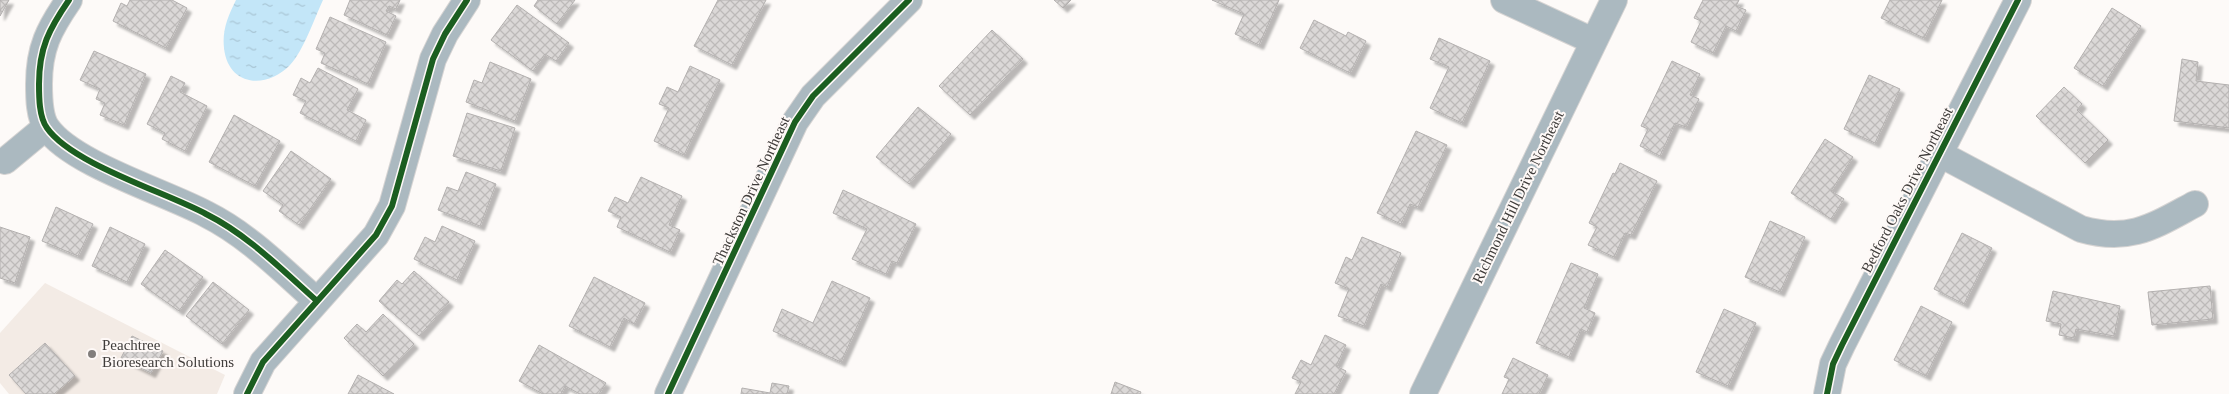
<svg xmlns="http://www.w3.org/2000/svg" width="2229" height="394" font-family="Georgia,serif">
  <style>
    .built { fill: #f3ebe5 }
    .water { fill: url(#water-ripples) }
    .building { fill: url(#building-cross-hatch); stroke: #b3b0af; filter: url(#shadow) }
    .lines { fill: none; stroke-linecap: round; stroke-linejoin: round }
    .minor-casing { stroke: #d6d4d3; stroke-width: 28 }
    .minor { stroke: #abb9c0; stroke-width: 26 }
    .cycleway-casing { stroke: #fef9f7; stroke-width: 9 }
    .cycleway { stroke: #1b5e20; stroke-width: 6 }
    .poi-dot { fill: #827e7c; stroke: #fef9f7; stroke-width: 2 }
    .labels { text-anchor: middle; stroke-width: 4; stroke-linejoin: round; paint-order: stroke }
    .street-label { font-size: 15px; fill: #3f3c3a; stroke: #fef9f7 }
    .poi-label { font-size: 15px; fill: #3f3c3a; stroke: #fef9f7; text-anchor: start }
  </style>
  <defs>
    <pattern id="water-ripples" width="26" height="14" patternUnits="userSpaceOnUse" patternTransform="scale(1.25)"><rect width="26" height="14" fill="#c3e6f8"/><path d="M2 4q2-2 4 0t4 0M15 11q2-2 4 0t4 0" fill="none" stroke="#a9c6d5"/></pattern>
    <pattern id="building-cross-hatch" width="8" height="8" patternUnits="userSpaceOnUse" patternTransform="scale(1.25)"><rect width="8" height="8" fill="#dbd8d7"/><path d="M0 0l8 8M0 8l8-8" fill="none" stroke="#bdbab9"/></pattern>
    <filter id="shadow"><feDropShadow dx="4.5" dy="4.5" stdDeviation="1" flood-color="#0004"/></filter>
  </defs>
  <rect width="100%" height="100%" fill="#fdfaf8"/>
  <!-- built -->
  <path class="built" d="M 45,283 L 225,375 L 217,394 L 9,394 L 0,383 L 0,333 Z"/>
  <!-- water -->
  <path class="water" d="M 236,0 L 323,0 C 314,19 304,50 290,65 C 266,90 228,86 224,48 C 222,30 228,16 236,0 Z"/>
  <!-- building -->
  <path class="building" d="M 0,0 L 9,0 L 0,16 Z
    M 130,0 L 172,0 L 187,8 L 166,48 L 113,21 L 121,3 L 127,6 Z
    M 350,0 L 400,0 L 396,9 L 389,6 L 386,11 L 396,16 L 387,35 L 344,15 Z
    M 538,0 L 575,0 L 557,24 L 534,6 Z
    M 718,0 L 766,0 L 732,65 L 694,46 Z
    M 1054,0 L 1071,0 L 1063,8 Z
    M 1212,0 L 1279,0 L 1259,45 L 1235,34 L 1244,14 Z
    M 1703,0 L 1739,0 L 1736,6 L 1746,10 L 1736,31 L 1726,26 L 1713,53 L 1691,42 L 1701,21 L 1694,18 Z
    M 1890,0 L 1942,0 L 1924,38 L 1881,18 Z
    M 517,5 L 569,43 L 556,61 L 545,54 L 533,71 L 491,40 Z
    M 2112,8 L 2141,26 L 2103,86 L 2074,68 Z
    M 330,17 L 386,42 L 368,84 L 321,63 L 325,53 L 316,49 Z
    M 1314,20 L 1346,36 L 1348,32 L 1366,41 L 1350,73 L 1300,48 Z
    M 992,30 L 1023,59 L 970,115 L 939,86 Z
    M 1439,38 L 1490,61 L 1462,123 L 1430,108 L 1449,67 L 1430,59 Z
    M 94,51 L 146,74 L 124,125 L 100,115 L 105,103 L 96,99 L 100,89 L 80,80 Z
    M 2182,59 L 2198,62 L 2196,81 L 2229,85 L 2229,128 L 2174,121 Z
    M 1672,61 L 1700,74 L 1690,95 L 1699,99 L 1686,127 L 1675,123 L 1660,156 L 1640,146 L 1648,129 L 1641,126 Z
    M 490,62 L 531,79 L 515,121 L 466,102 L 474,80 L 482,83 Z
    M 690,66 L 720,80 L 684,155 L 654,141 L 669,108 L 659,104 L 667,87 L 678,92 Z
    M 318,68 L 358,89 L 347,110 L 366,120 L 356,141 L 300,113 L 306,101 L 293,95 L 301,78 L 310,83 Z
    M 1869,75 L 1900,89 L 1875,143 L 1844,129 Z
    M 171,76 L 185,83 L 180,92 L 207,106 L 185,151 L 162,139 L 165,133 L 147,124 Z
    M 2064,87 L 2082,104 L 2077,110 L 2108,140 L 2085,163 L 2036,116 Z
    M 918,107 L 951,134 L 909,184 L 876,157 Z
    M 467,113 L 515,128 L 501,171 L 453,156 Z
    M 234,115 L 280,141 L 255,186 L 209,162 Z
    M 1416,131 L 1447,145 L 1418,207 L 1410,204 L 1401,224 L 1377,213 Z
    M 1825,139 L 1853,157 L 1831,191 L 1844,199 L 1831,219 L 1791,193 Z
    M 291,151 L 331,179 L 299,225 L 279,211 L 283,205 L 263,191 Z
    M 1620,163 L 1657,181 L 1631,235 L 1625,233 L 1614,257 L 1588,245 L 1597,227 L 1589,223 L 1613,173 L 1615,174 Z
    M 466,172 L 496,184 L 480,226 L 438,210 L 447,187 L 458,191 Z
    M 641,177 L 682,196 L 669,225 L 680,230 L 670,252 L 617,227 L 621,217 L 608,211 L 615,197 L 628,203 Z
    M 843,190 L 916,224 L 897,263 L 892,261 L 886,274 L 852,259 L 867,229 L 833,213 Z
    M 56,207 L 93,224 L 78,256 L 42,241 Z
    M 1770,221 L 1805,237 L 1780,292 L 1745,277 Z
    M 442,226 L 475,241 L 457,280 L 414,259 L 425,237 L 435,242 Z
    M 0,227 L 30,237 L 15,283 L 0,278 Z
    M 110,227 L 145,244 L 127,282 L 92,266 Z
    M 1962,233 L 1992,248 L 1964,304 L 1934,289 Z
    M 1362,237 L 1401,253 L 1387,287 L 1381,284 L 1364,326 L 1338,316 L 1349,289 L 1335,283 L 1346,257 L 1352,260 Z
    M 165,250 L 203,277 L 179,311 L 141,284 Z
    M 1571,263 L 1598,274 L 1584,308 L 1595,313 L 1587,332 L 1581,329 L 1569,357 L 1536,343 Z
    M 414,271 L 449,302 L 419,336 L 379,301 L 397,280 L 402,284 Z
    M 594,277 L 645,303 L 634,324 L 624,318 L 610,347 L 569,326 Z
    M 832,281 L 870,298 L 841,362 L 773,331 L 782,309 L 813,323 Z
    M 213,282 L 249,310 L 222,344 L 186,316 Z
    M 2210,286 L 2213,319 L 2152,325 L 2148,292 Z
    M 2053,291 L 2120,306 L 2114,336 L 2076,329 L 2074,338 L 2059,335 L 2061,324 L 2046,321 Z
    M 1921,306 L 1952,322 L 1926,376 L 1894,360 Z
    M 1724,309 L 1756,323 L 1728,386 L 1696,372 Z
    M 383,314 L 414,344 L 383,376 L 344,338 L 357,324 L 366,332 Z
    M 1325,335 L 1346,345 L 1336,366 L 1346,371 L 1334,394 L 1295,394 L 1301,382 L 1292,378 L 1301,360 L 1311,365 Z
    M 132,336 L 163,351 L 151,373 L 121,358 Z
    M 45,343 L 75,376 L 54,394 L 26,394 L 9,375 Z
    M 539,345 L 606,383 L 599,394 L 580,394 L 565,386 L 561,394 L 543,394 L 519,381 Z
    M 1513,358 L 1548,375 L 1539,394 L 1502,394 L 1509,379 L 1504,377 Z
    M 358,375 L 394,394 L 348,394 Z
    M 1115,382 L 1141,392 L 1140,394 L 1111,394 Z
    M 772,383 L 789,386 L 787,394 L 741,394 L 742,388 L 770,393 Z"/>
  <g class="lines">
    <defs>
      <path id="minor" d="M 69,0 C 49,29 39,48 39,84 C 39,97 39,117 47,128 C 72,164 165,192 206,214 C 248,235 281,269 317,301
        M 1504,0 L 1593,41
        M 1940,154 L 2081,229 C 2130,243 2154,226 2195,204
        M 5,161 L 46,127
        M 247,394 L 263,362 L 376,235 L 392,206 L 433,59 L 445,34 L 467,0
        M 668,394 L 795,122 L 813,96 L 909,0
        M 1423,394 L 1614,0
        M 1827,394 L 1833,364 L 1842,345 L 2018,0"/>
    </defs>
    <!-- minor casing -->
    <use href="#minor" class="minor-casing"/>
    <!-- minor -->
    <use href="#minor" class="minor"/>
    <defs>
      <path id="cycleway" d="M 69,0 C 49,29 39,48 39,84 C 39,97 39,117 47,128 C 72,164 165,192 206,214 C 248,235 281,269 317,301
        M 247,394 L 263,362 L 376,235 L 392,206 L 433,59 L 445,34 L 467,0
        M 668,394 L 795,122 L 813,96 L 909,0
        M 1827,394 L 1833,364 L 1842,345 L 2018,0"/>
    </defs>
    <!-- cycleway casing -->
    <use href="#cycleway" class="cycleway-casing"/>
    <!-- cycleway -->
    <use href="#cycleway" class="cycleway"/>
  </g>
  <!-- markers -->
  <circle class="poi-dot" cx="92" cy="354" r="5"/>
  <g class="labels">
    <!-- street labels -->
    <g class="street-label">
      <text transform="translate(1907 190) rotate(-63)" y="5">Bedford Oaks Drive Northeast</text>
      <text transform="translate(751 191) rotate(-65)" y="5">Thackston Drive Northeast</text>
      <text transform="translate(1518 197) rotate(-64)" y="5">Richmond Hill Drive Northeast</text>
    </g>
    <!-- poi labels -->
    <g class="poi-label">
      <text x="102" y="350">Peachtree<tspan x="102" dy="17">Bioresearch Solutions</tspan></text>
    </g>
  </g>
</svg>
